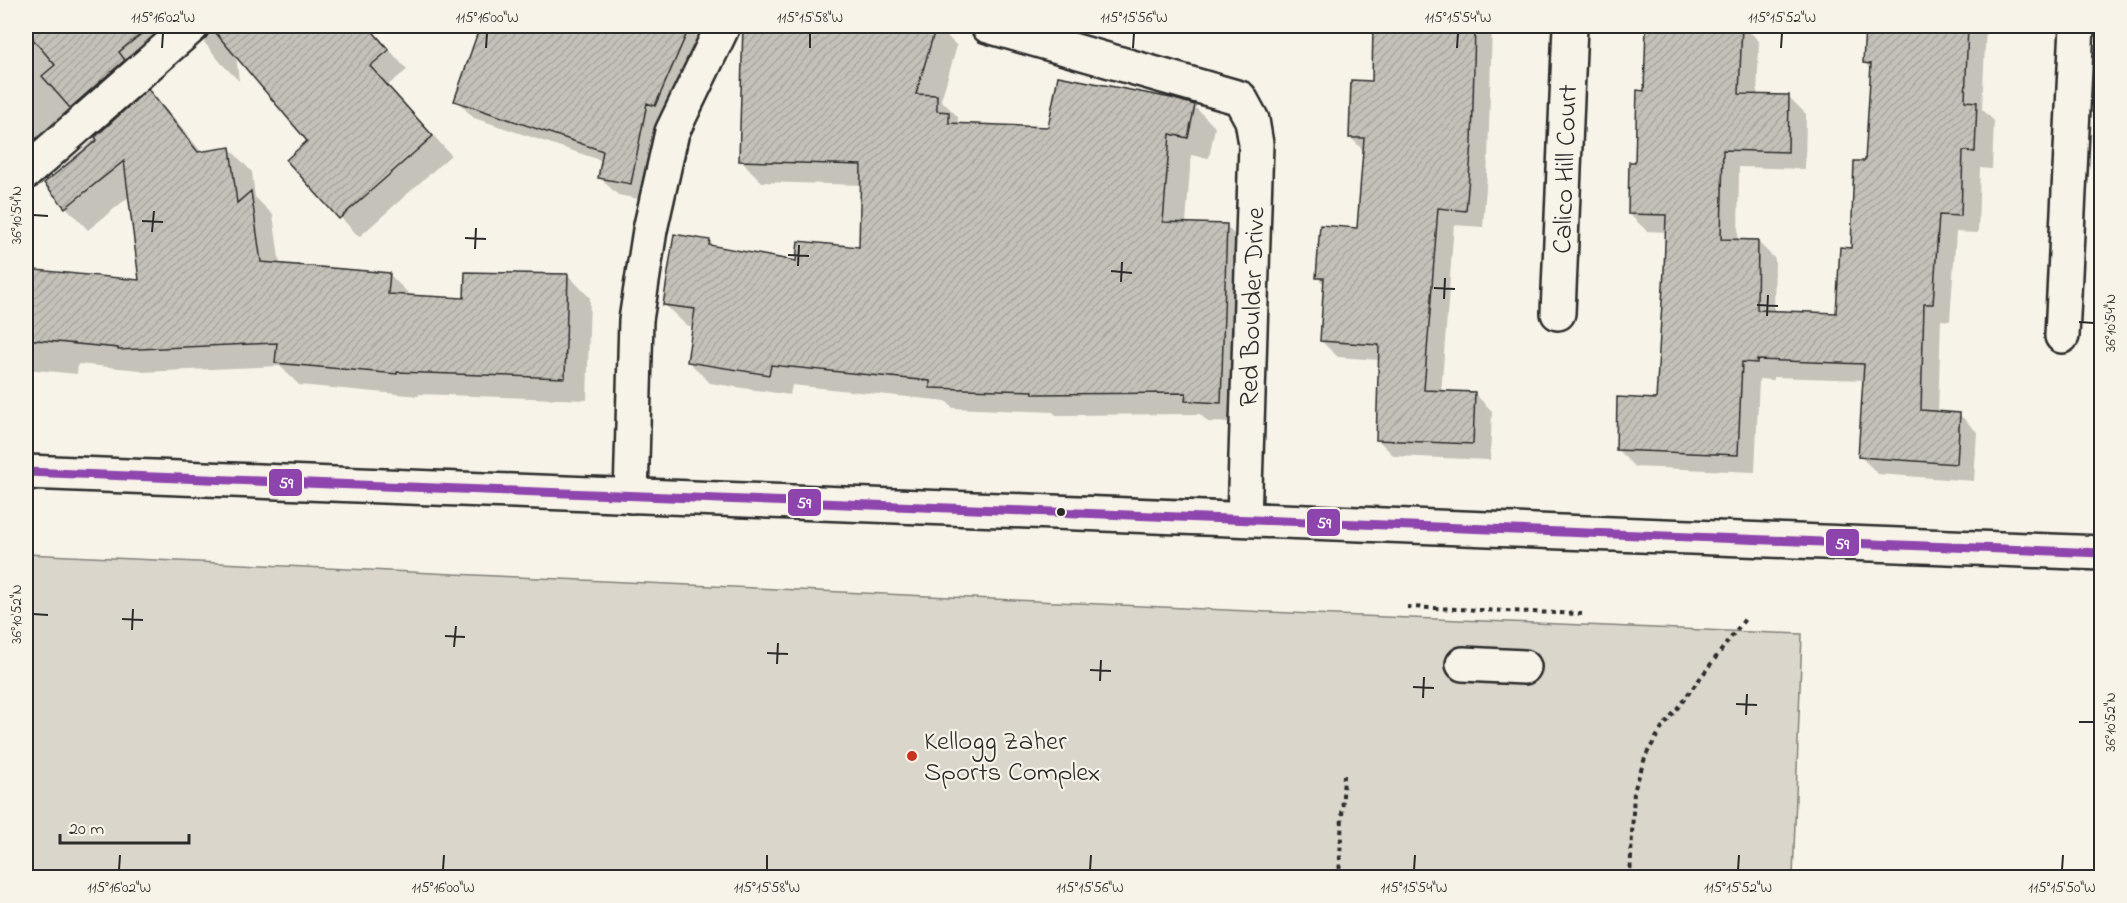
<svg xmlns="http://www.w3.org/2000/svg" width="2127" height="903" font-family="'Indie Flower',sans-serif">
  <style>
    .green { fill: #dad6cc; stroke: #82807c; stroke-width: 1.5 }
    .shadow { fill: #0003 }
    .building { fill: url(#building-hatch); stroke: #2b2b2b; stroke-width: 1.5 }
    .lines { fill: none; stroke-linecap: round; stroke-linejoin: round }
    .minor-casing { stroke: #2b2b2b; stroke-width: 38 }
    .major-casing { stroke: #2b2b2b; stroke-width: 38 }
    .path { stroke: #2b2b2b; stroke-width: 4; stroke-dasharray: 4.5 4.5; stroke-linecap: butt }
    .minor { stroke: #f7f3e8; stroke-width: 33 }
    .major { stroke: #f7f3e8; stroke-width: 33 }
    .bus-1-casing { stroke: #f7f3e8; stroke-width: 14 }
    .bus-1 { stroke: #8e44ad; stroke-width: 9 }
    .ticks { fill: none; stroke: #2b2b2b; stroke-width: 2 }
    .bus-dot { fill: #2b2b2b; stroke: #f7f3e8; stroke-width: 2 }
    .poi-dot { fill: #c8321e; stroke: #f7f3e8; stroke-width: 2 }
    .labels { text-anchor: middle; stroke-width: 4.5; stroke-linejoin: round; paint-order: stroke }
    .street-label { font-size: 27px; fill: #2b2b2b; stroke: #f7f3e8 }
    .poi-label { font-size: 27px; fill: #2b2b2b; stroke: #f7f3e8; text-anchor: start }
    .line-badge { stroke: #f7f3e8; stroke-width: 2 }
    .badge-label { font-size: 16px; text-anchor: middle; font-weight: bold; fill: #fff }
    .neatline { fill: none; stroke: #2b2b2b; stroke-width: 2 }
    .ticks-label { font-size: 15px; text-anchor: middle; fill: #2b2b2b }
  </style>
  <defs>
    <pattern id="building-hatch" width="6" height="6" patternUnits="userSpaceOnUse" patternTransform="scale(1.5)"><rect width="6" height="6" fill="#c4c1b9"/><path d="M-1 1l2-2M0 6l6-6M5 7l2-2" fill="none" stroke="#a9a69f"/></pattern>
  </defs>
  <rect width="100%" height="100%" fill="#f7f3e8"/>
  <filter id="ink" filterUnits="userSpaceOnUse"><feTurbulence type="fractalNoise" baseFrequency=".0167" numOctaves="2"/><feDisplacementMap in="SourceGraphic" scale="12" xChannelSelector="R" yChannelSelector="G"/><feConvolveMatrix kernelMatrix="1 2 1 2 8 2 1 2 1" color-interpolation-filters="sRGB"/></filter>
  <g filter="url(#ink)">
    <!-- green -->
    <path class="green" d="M 26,554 L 1312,614 L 1802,634 L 1793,877 L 26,878 Z"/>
    <!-- shadow -->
    <path class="shadow" d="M 26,26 L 369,26 L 407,70 L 388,85 L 451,155 L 359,237 L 288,160 L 309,141 L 236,55 L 239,81 L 222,64 L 204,42 L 211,32 L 212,26 L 208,26 L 197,32 L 26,173 Z
      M 482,26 L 683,26 L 689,28 L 706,46 L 649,201 L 618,195 L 600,178 L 603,161 L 474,118 L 456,100 Z
      M 794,26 L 937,26 L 957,46 L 941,100 L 958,117 L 958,123 L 960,125 L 1050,128 L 1194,106 L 1215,127 L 1209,158 L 1191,155 L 1186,224 L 1226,226 L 1247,247 L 1242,423 L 1208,422 L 1200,414 L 1056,415 L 1053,412 L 953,408 L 946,401 L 792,385 L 790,395 L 710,383 L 688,361 L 694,327 L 686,325 L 664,304 L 709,242 L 716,248 L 798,263 L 861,249 L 862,185 L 762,182 L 741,161 L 788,44 Z
      M 1375,26 L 1492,26 L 1488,160 L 1483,227 L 1454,225 L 1441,393 L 1475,394 L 1492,411 L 1490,460 L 1394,456 L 1377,439 L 1380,360 L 1338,357 L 1321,341 L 1325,285 L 1317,277 L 1358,230 L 1365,152 L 1350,137 L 1374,83 Z
      M 1648,26 L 1747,26 L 1747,29 L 1759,41 L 1757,96 L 1789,97 L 1806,114 L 1805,169 L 1739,167 L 1738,241 L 1757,241 L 1775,259 L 1774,312 L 1838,314 L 1852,249 L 1866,163 L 1872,70 L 1865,63 L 1866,26 L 1986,26 L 1982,109 L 1994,121 L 1992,169 L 1980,168 L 1978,233 L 1956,232 L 1950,321 L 1941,320 L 1938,413 L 1959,414 L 1977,432 L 1974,481 L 1878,474 L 1860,456 L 1865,380 L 1774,377 L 1774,380 L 1759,379 L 1755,472 L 1635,467 L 1617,449 L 1657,400 L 1667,232 L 1647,231 L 1629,214 L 1646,92 Z
      M 148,92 L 171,114 L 202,153 L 230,149 L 252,172 L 255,197 L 273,215 L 280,265 L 389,274 L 411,296 L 465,299 L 568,275 L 590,298 L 587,400 L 419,394 L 419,396 L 299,385 L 280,366 L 142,372 L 140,370 L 78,364 L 77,374 L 26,369 L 26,271 L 141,281 L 130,196 L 88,230 L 66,207 L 45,182 Z"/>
    <!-- building -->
    <path class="building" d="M 26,26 L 151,26 L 119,52 L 125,60 L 70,108 L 42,76 L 55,65 L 26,31 Z
      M 210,26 L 368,26 L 389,50 L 370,66 L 433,136 L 339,219 L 286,160 L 307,141 Z
      M 480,26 L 690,26 L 655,106 L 647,103 L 631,184 L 598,178 L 603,151 L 454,101 Z
      M 743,26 L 936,26 L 916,94 L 937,95 L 937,111 L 949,112 L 949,123 L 1048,127 L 1058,76 L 1171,98 L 1195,105 L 1188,138 L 1170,134 L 1163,222 L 1227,224 L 1221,403 L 1185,401 L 1186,393 L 1033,394 L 1033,391 L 930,388 L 930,381 L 771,365 L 769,375 L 687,362 L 695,309 L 663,305 L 674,234 L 710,240 L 709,245 L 796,261 L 798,241 L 859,247 L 861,165 L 739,161 Z
      M 1373,26 L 1475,26 L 1472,143 L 1466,211 L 1438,208 L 1424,390 L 1475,392 L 1473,444 L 1376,440 L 1379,345 L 1320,341 L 1324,278 L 1316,278 L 1320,225 L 1357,228 L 1364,138 L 1349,138 L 1351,80 L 1372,81 Z
      M 1646,26 L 1742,26 L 1739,94 L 1789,95 L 1788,152 L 1723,150 L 1721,239 L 1758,240 L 1757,310 L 1836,313 L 1840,247 L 1851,248 L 1854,161 L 1865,161 L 1871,64 L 1863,63 L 1865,26 L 1968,26 L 1965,101 L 1977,102 L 1975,152 L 1963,151 L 1961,216 L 1939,215 L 1933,304 L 1924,304 L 1921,410 L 1960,413 L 1957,464 L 1858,457 L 1864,364 L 1757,360 L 1757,363 L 1742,362 L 1738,455 L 1616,450 L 1617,397 L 1656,399 L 1664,271 L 1666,215 L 1628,214 L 1629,162 L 1635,162 L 1637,90 L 1644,91 Z
      M 148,89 L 198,152 L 230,147 L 237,203 L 251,191 L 261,262 L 390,273 L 388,294 L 464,298 L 465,272 L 568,274 L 565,378 L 397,372 L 397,374 L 275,363 L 277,343 L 118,350 L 118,348 L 26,339 L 26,269 L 139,280 L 124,161 L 65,208 L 44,183 L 97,140 L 95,137 Z"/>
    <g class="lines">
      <defs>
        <path id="minor" d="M 988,26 L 1240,98 L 1252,120 L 1256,144 L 1244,519
          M 26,172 L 192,26
          M 1558,313 L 1570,26
          M 2062,336 L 2077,26
          M 631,496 L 636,320 L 650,230 L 672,132 L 723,26
          M 1463,664 L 1524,667"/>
        <path id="major" d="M 26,472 L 2102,553"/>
      </defs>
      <!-- minor casing -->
      <use href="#minor" class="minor-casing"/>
      <!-- major casing -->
      <use href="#major" class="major-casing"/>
      <!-- path -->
      <path class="path" d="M 1407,607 L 1582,614
        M 1339,878 L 1344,775
        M 1630,878 L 1634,791 L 1646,755 L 1660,731 L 1745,619"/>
      <!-- minor -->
      <use href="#minor" class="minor"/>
      <!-- major -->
      <use href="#major" class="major"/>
      <defs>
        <path id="bus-1" d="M 26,472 L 2102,553"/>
      </defs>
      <!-- bus-1 casing -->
      <use href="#bus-1" class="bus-1-casing"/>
      <!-- bus-1 -->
      <use href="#bus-1" class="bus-1"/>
    </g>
  </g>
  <!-- ticks -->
  <path class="ticks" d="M 162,48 L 163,33M 486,48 L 487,33M 810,48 L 810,33M 1133,48 L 1134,33M 1457,48 L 1458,33M 1781,48 L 1782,33M 33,215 L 48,216M 142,221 L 163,222M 152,232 L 154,211M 465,238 L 486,239M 475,249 L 476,228M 788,255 L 809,256M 798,266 L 799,245M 1111,271 L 1132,273M 1121,282 L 1122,262M 1434,288 L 1455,289M 1444,299 L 1445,278M 1757,305 L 1778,306M 1767,316 L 1768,295M 2079,322 L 2094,323M 33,614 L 48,615M 122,619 L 143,620M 132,630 L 133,609M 445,636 L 465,637M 454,647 L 456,626M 767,653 L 788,654M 777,664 L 778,643M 1090,670 L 1111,671M 1100,681 L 1101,660M 1413,687 L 1434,688M 1423,698 L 1424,677M 1736,704 L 1757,705M 1746,715 L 1747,694M 2079,722 L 2094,722M 119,870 L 120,855M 443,870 L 444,855M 767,870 L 767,855M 1090,870 L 1091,855M 1414,870 L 1415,855M 1738,870 L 1739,855M 2062,870 L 2063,855"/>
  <!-- markers -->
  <circle class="bus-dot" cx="1061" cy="512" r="5"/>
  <circle class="poi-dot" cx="912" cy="756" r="6"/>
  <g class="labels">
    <!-- street labels -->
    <g class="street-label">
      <text transform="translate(1564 169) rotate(-88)" y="9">Calico Hill Court</text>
      <text transform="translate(1251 307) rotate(-88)" y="9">Red Boulder Drive</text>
    </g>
    <!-- poi labels -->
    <g class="poi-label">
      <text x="924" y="749">Kellogg Zaher<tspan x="924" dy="31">Sports Complex</tspan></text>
    </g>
  </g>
  <g class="line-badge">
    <rect x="268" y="468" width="35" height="29" rx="6" fill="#8e44ad"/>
    <rect x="787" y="488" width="35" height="29" rx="6" fill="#8e44ad"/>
    <rect x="1306" y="508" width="35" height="29" rx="6" fill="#8e44ad"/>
    <rect x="1825" y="528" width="35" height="29" rx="6" fill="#8e44ad"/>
  </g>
  <g class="badge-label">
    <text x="286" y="488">59</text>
    <text x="804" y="508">59</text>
    <text x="1324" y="528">59</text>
    <text x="1842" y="549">59</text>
  </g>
  <!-- margin -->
  <rect width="2127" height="903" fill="none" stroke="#f7f3e8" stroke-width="66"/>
  <!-- scale -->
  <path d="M60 834v9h129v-9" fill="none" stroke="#2b2b2b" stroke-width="3"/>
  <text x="69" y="834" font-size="18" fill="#2b2b2b" stroke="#f7f3e8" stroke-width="4.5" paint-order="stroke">20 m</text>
  <rect x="33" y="33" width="2061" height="837" class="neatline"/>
  <g class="ticks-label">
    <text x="163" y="22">115°16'02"W</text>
    <text x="487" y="22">115°16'00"W</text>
    <text x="810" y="22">115°15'58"W</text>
    <text x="1134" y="22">115°15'56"W</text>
    <text x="1458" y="22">115°15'54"W</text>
    <text x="1782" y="22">115°15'52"W</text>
    <text transform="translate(16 215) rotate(-90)" y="5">36°10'54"N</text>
    <text transform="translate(2110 323) rotate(-90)" y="5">36°10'54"N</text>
    <text transform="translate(16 614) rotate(-90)" y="5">36°10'52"N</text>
    <text transform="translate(2110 722) rotate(-90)" y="5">36°10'52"N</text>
    <text x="119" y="892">115°16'02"W</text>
    <text x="443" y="892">115°16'00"W</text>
    <text x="767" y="892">115°15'58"W</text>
    <text x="1090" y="892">115°15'56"W</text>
    <text x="1414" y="892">115°15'54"W</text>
    <text x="1738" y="892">115°15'52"W</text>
    <text x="2062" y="892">115°15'50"W</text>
  </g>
</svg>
